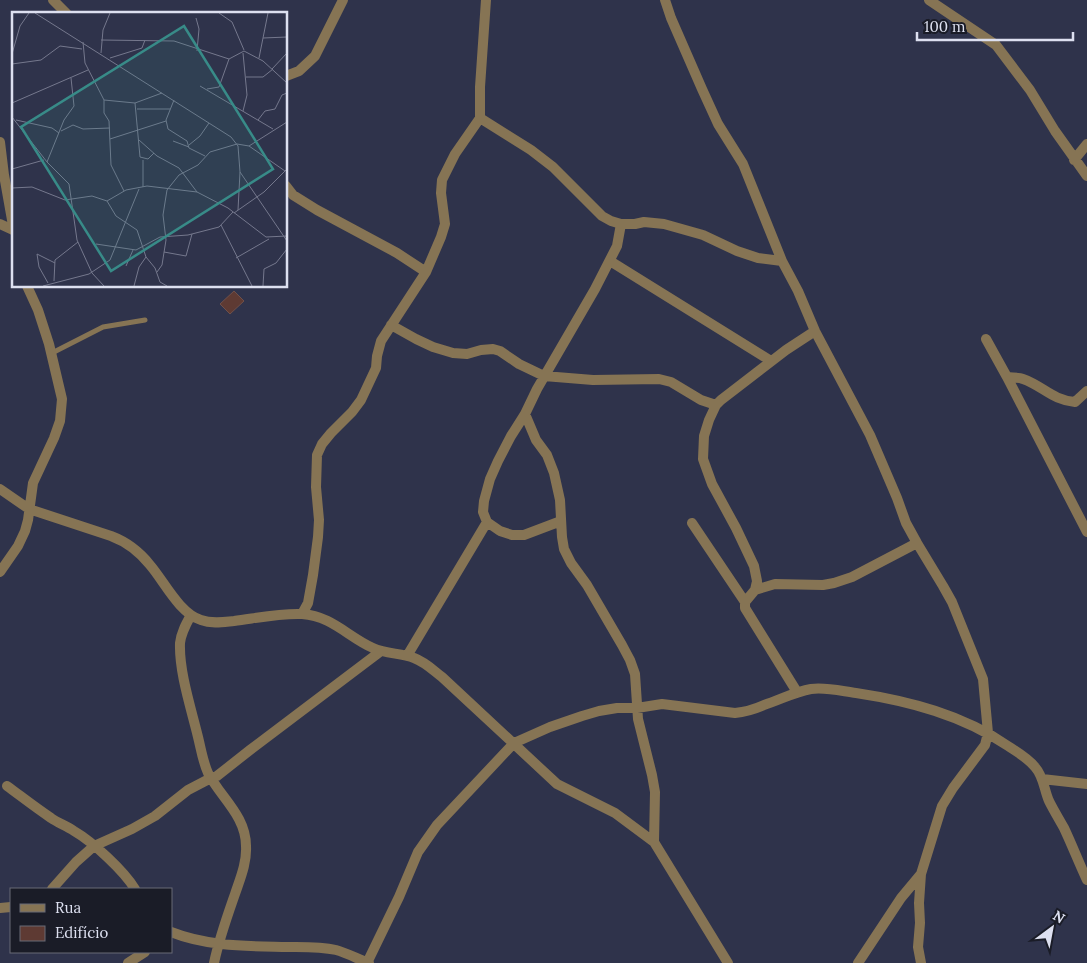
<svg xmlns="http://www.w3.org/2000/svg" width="1087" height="963" font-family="Lora,serif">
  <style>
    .building { fill: #5e3a33; stroke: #6f504a }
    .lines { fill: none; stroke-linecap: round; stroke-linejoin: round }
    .service { stroke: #867454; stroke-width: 5 }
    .minor { stroke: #867454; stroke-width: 10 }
    .inset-road { fill: none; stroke: #75788d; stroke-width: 1 }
    .view { fill: #388b88; fill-opacity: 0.15; stroke: #388b88; stroke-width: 2.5 }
    .inset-edge { fill: none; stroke: #dde0f0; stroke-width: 2.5 }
  </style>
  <rect width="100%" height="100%" fill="#2f334b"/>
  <!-- building -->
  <path class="building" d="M 234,291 L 244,301 L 230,314 L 220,304 Z"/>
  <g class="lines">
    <!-- service -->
    <path class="service" d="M 52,353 L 103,327 L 145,320"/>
    <!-- minor -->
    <path class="minor" d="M 53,0 L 67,14
      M 665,0 L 671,18 L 702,89 L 718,124 L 743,164 L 782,261 L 798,291 L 815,331 L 870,435 L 897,498 L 906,523 L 917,543 L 943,586 L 952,602 L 983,679 L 988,733 L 985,745 L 953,788 L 942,806 L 921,874 L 919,903 L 920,923 L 918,947 L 921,963
      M 929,0 L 996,45 L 1030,90 L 1055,131 L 1087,176
      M 286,76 L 299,71 L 315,56 L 343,0
      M 480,118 L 531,150 L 553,167 L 602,216 L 611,221 L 621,224
      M 0,142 L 4,175 L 14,231
      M 1074,160 L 1087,144
      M 286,186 L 293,195 L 317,210 L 397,253 L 426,272
      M 0,224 L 13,230
      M 610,261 L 771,361
      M 391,325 L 416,339 L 433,347 L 453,353 L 467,354 L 481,350 L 493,349 L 500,351 L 519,364 L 544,376 L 593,380 L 659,379 L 671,382 L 701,400 L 716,405
      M 986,339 L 1007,377 L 1087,532
      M 1007,377 C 1012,378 1018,377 1023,379 C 1043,386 1052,400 1075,402 L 1087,391
      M 525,414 L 536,440 L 547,455 L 554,473 L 560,500 L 562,537 L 564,549 L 571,563 L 587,585 L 622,645 L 630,660 L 635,674 L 638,719 L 652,775 L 655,792 L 654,842
      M 0,489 L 29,509 L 111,536 C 127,542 139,551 150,565 C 164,581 179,613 201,620 C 212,624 223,622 234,621 C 257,618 280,613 302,614 C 332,616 348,637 373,648 C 386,654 401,653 414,658 C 425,662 433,670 442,677 L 557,784 L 615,813 L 654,842 L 728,963
      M 561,521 L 524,535 L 512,535 L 500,531 L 487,522 L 483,512 L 484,501 L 490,479 L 498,461 L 511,436 L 525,414 L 537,389 L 595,289 L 617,246 L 621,224 L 635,224 L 644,222 L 664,224 L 703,235 L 737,251 L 758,258 L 782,261
      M 692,523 L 745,602
      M 0,572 L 18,546 L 25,531 L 28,520 L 33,483 L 54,438 L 60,421 L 62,399 L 49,344 L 38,310 L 27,286
      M 755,590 L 775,584 L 823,585 L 834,583 L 852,577 L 917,543
      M 302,614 L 308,603 L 313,575 L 318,537 L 319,520 L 316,487 L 317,455 L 322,444 L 331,433 L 352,412 L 361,400 L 376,368 L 377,356 L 381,341 L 426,272 L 441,237 L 445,224 L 441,193 L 442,180 L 455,154 L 480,118 L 480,87 L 486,0
      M 191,615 C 186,624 181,633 180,643 C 179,672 191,708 198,737 C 201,749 203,762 208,773 C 221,798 246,816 246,846 C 247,863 240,879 235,894 C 227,917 219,939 214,963
      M 407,656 L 487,522
      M 797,692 L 745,608 L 745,602 L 755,590 L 757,581 L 754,566 L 736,528 L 712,484 L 703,459 L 704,436 L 709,420 L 716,405 L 721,400 L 786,350 L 815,331
      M 1042,779 L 1087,784
      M 7,786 C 22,797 36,808 51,818 C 58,823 67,826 74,831 C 93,842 124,871 135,889
      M 52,889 L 76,862 L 94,846 L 132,829 L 155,816 L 188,790 L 211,778 L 217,776 L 250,750 L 381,651
      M 0,908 L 11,907
      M 171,932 C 206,946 245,946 282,947 C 300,947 319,946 336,950 C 347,953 358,959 369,963
      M 128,963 L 145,952
      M 367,963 L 399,897 L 418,852 L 437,825 L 514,743 L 550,727 L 582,716 L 599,711 L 617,708 L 637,708 L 662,704 L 735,713 C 745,712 755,709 764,705 C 780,700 794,692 811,689 C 826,687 841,691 856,693 C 909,701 963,715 1008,746 C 1017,752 1028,758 1035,767 C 1044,777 1044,790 1049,801 C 1054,811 1059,819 1064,828 C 1072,845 1079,863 1087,880
      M 858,963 L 901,898 L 921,874"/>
  </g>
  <!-- overview -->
  <g transform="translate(12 12)">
    <rect width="275" height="275" fill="#2f334b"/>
    <path class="inset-road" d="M 23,1 L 219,125 L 226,134 L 228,160 L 275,229M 207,1 L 220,10 L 232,38M 184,6 L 187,17 L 185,39M 251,26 L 275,25M 89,28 L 162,29 L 217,47 L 232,39 L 251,49 L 275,71M 71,30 L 73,51 L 92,88 L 92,101 L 97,109 L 99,153 L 112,179M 89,41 L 91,18 L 98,1M 0,42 L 8,14 L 17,1M 98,46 L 130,36 L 133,28M 247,46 L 256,1M 0,52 L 29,48 L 48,34 L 70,37M 260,57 L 275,41M 234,65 L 251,65 L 261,57M 59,66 L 62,94 L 52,108 L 35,150 L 57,172 L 65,228 L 80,261 L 92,274M 188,74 L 261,117M 195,77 L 207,75 L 217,47M 92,88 L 123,91M 162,88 L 154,108 L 156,117 L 175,129 L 177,136 L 193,144M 0,91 L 76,58M 125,97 L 158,97M 231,99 L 235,83 L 231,41M 0,105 L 35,150M 4,108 L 40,116 L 47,121M 246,108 L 253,99 L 263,97 L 270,83 L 275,81M 49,119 L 61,113 L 71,117 L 98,116M 98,127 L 154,109M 127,128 L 145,144 L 167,156 L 185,180M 161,129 L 177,135M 177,133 L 188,124 L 197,111M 237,134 L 275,110M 142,141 L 136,147 L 128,145 L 123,91 L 150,81M 131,148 L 131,175M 0,157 L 32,148M 0,176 L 20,175 L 53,188 L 80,184 L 95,189 L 114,178 L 135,174 L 185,180 L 216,196 L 254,225 L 275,224M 95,189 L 104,204 L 125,218 L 134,245 L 143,256 L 148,270 L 155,274M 226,198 L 228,160M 222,201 L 252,180 L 275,157M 209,213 L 240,274M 84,232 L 124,238 L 148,225 L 176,223 L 207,215 L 221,200M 152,240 L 174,244 L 180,222M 224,246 L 257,227M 114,254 L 121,238M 145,260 L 150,253 L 154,228 L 151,203 L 155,178 L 167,163 L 186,153 L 198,140 L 225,132 L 237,134 L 273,159M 42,269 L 43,248 L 66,230M 36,271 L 27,255 L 25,242 L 43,251M 31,274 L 77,262 L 98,248 L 127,177M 122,274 L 127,255 L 134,245M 251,274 L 252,257 L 264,251 L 275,237"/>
    <path class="view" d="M 172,14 L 261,157 L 99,259 L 9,115 Z"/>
    <rect width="275" height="275" class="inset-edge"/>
  </g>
  <!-- legend -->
  <rect x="10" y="888" width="162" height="65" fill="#1a1c27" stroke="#686a77"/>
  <rect x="20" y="904" width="25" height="8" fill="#867454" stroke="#686a77"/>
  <text x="55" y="913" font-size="15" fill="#dde0f0">Rua</text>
  <rect x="20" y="926" width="25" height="15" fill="#5e3a33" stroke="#686a77"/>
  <text x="55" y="938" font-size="15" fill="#dde0f0">Edifício</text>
  <!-- north arrow -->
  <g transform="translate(1052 928) rotate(32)" stroke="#1a1c27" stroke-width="4" paint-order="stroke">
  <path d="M0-4L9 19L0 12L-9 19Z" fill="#dde0f0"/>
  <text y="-8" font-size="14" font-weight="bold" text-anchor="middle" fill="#dde0f0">N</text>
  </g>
  <!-- scale -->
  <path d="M917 32v8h156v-8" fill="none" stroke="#dde0f0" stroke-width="2.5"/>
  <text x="924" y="32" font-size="15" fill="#dde0f0" stroke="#1a1c27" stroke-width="4" paint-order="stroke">100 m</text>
</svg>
